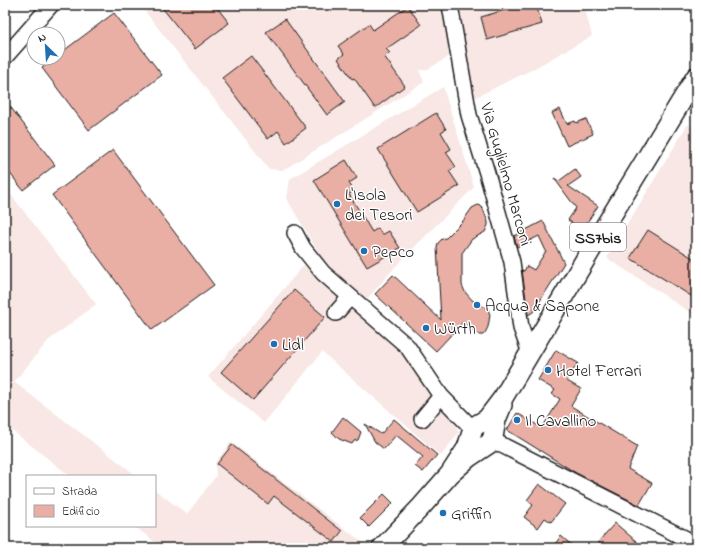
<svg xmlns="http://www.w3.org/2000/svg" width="701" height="553" font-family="'Indie Flower',sans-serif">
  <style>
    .built { fill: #f8e7e4 }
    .building { fill: #e9afa5; stroke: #1c1c1c }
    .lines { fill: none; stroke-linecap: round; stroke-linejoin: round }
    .minor-casing { stroke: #1c1c1c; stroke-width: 18 }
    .major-casing { stroke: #1c1c1c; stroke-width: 22 }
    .minor { stroke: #fff; stroke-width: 15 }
    .major { stroke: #fff; stroke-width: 19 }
    .poi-dot { fill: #1f6fb2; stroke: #fff; stroke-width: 1.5 }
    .labels { text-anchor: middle; stroke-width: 3; stroke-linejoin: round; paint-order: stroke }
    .shield { fill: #fff; stroke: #606060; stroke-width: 1 }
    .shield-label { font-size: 16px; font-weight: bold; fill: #1c1c1c }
    .street-label { font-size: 17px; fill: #1c1c1c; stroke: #fff }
    .poi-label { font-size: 17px; fill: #1c1c1c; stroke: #fff; text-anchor: start }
  </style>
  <rect width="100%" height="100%" fill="#fff"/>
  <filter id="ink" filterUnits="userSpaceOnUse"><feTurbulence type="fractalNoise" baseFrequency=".025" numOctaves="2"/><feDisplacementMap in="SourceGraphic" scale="8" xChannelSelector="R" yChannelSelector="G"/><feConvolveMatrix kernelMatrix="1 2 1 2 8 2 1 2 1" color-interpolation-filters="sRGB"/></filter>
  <g filter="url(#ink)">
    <!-- built -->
    <path class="built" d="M 140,5 L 441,5 L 450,54 L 447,58 L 426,70 L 419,70 L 424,82 L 330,141 L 283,170 L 269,169 Z
      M 457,5 L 584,5 L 592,36 L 531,70 L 470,100 Z
      M 443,87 L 474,187 L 395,267 L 367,299 L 326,264 L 320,255 L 287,199 L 290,179 Z
      M 688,124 L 696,133 L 696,316 L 607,258 Z
      M 5,187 L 96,304 L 48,341 L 14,382 L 137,476 L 70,476 L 5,425 Z
      M 304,265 L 324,286 L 402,351 L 434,402 L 455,424 L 459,432 L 441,456 L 322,352 L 264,423 L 208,377 Z
      M 231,442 L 370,548 L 163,548 L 134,526 L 155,526 L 155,490 L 187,514 L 216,476 L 215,463 Z"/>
    <!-- building -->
    <path class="building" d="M 160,5 L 215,5 L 229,23 L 195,49 Z
      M 522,5 L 536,5 L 542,24 L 487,40 L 481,17 Z
      M 408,6 L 421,25 L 386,49 L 390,53 L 384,56 L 405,86 L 375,108 L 354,78 L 352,79 L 338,59 L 344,54 L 338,46 L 369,24 L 373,30 Z
      M 114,13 L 162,75 L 89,130 L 42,68 L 54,58 L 58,58 L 58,55 Z
      M 285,19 L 345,102 L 327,115 L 266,32 Z
      M 251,56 L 306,128 L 286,143 L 278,131 L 268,139 L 222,78 Z
      M 5,100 L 55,165 L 23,190 L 5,167 Z
      M 560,109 L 567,124 L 575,121 L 576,123 L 586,119 L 593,134 L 567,146 L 552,113 Z
      M 436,113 L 446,129 L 441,132 L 451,149 L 446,152 L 456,167 L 449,171 L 459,186 L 417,212 L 378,149 Z
      M 113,150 L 214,285 L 152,330 L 52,195 Z
      M 346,160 L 357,178 L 349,183 L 354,191 L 349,194 L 372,232 L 378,228 L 382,235 L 389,231 L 400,248 L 367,267 L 314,180 Z
      M 575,169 L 581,177 L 568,186 L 598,206 L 580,233 L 570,227 L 572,223 L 568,220 L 576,208 L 554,178 L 559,181 Z
      M 478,205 L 481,206 L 483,209 L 488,222 L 488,225 L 485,232 L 472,239 L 462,253 L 462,285 L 465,292 L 472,300 L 488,309 L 490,315 L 488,327 L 485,333 L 483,335 L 479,335 L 463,322 L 436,351 L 375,294 L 393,275 L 441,320 L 437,247 L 438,243 L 442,239 L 446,238 L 463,221 L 472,208 Z
      M 543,221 L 564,263 L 533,312 L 528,315 L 522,270 L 524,271 L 527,266 L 534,270 L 546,251 L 539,236 L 517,247 L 514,236 Z
      M 648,230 L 696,260 L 696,299 L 630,258 Z
      M 294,290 L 325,317 L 253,400 L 221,372 Z
      M 556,350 L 578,363 L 567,381 L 581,389 L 571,406 L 637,446 L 628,469 L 652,483 L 639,505 L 576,473 L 507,430 L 517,413 L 542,428 L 560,399 L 552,394 L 555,390 L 538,380 Z
      M 343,417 L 361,432 L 358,440 L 354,441 L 352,444 L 339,439 L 332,432 Z
      M 394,419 L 437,455 L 423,472 L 415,466 L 423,457 L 396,435 L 384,449 L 375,442 L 365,424 L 381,434 Z
      M 232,445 L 342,531 L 334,542 L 274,496 L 268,504 L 217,464 Z
      M 539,484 L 565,504 L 551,522 L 545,518 L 538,528 L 524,517 L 533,505 L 527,500 Z
      M 384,494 L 393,503 L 369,527 L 360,518 Z
      M 615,523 L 644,548 L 605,548 L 598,542 Z
      M 561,536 L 575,548 L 552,548 Z"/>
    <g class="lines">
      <defs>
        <path id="minor" d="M 450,5 L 469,115 L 487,173 L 512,262 L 521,328 L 530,353
          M 5,57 L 51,5
          M 295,233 L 303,248 L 323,273 L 407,346 L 441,396 L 473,429
          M 336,313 L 350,297
          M 422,419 L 441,396
          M 492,440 L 696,544"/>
        <path id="major" d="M 450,474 L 467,448 L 473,429 L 475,426 L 487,419 L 503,398 L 604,228 L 696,77
          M 382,548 L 421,507 L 450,474 L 469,457 L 490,443 L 493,437 L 496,420 L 502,405"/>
      </defs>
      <!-- minor casing -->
      <use href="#minor" class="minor-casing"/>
      <!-- major casing -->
      <use href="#major" class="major-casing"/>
      <!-- minor -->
      <use href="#minor" class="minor"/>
      <!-- major -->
      <use href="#major" class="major"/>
    </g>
  </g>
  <!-- markers -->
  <g class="poi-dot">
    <circle cx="337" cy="204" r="4"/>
    <circle cx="364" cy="251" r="4"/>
    <circle cx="477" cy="305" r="4"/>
    <circle cx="426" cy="328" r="4"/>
    <circle cx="274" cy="344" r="4"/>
    <circle cx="548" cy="370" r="4"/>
    <circle cx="517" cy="420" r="4"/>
    <circle cx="443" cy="513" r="4"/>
  </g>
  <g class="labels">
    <!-- shield labels -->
    <rect class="shield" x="570" y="223" width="56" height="28" rx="3"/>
    <g class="shield-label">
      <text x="598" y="243">SS7bis</text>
    </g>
    <!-- street labels -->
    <g class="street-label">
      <text transform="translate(507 174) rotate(74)" y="6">Via Guglielmo Marconi</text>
    </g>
    <!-- poi labels -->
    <g class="poi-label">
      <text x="345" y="200">L'Isola<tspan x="345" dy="20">dei Tesori</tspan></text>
      <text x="372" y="257">Pepco</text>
      <text x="485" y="311">Acqua &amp; Sapone</text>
      <text x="434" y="334">Würth</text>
      <text x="282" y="350">Lidl</text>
      <text x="556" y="376">Hotel Ferrari</text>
      <text x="525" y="426">Il Cavallino</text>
      <text x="451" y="519">Griffin</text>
    </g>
  </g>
  <!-- margin -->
  <rect width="701" height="553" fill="none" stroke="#fff" stroke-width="20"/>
  <rect x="10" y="10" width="681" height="533" fill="none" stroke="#1c1c1c" stroke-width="1.5" filter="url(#ink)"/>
  <!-- legend -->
  <rect x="26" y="475" width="130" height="52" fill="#ffffff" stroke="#a4a4a4"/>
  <rect x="34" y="488" width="20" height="6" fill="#ffffff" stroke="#a4a4a4"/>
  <text x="62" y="495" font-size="12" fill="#1c1c1c">Strada</text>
  <rect x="34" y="505" width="20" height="12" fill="#e9afa5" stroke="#a4a4a4"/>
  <text x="62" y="515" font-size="12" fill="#1c1c1c">Edificio</text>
  <!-- north arrow -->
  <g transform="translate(46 46) rotate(335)"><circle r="19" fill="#ffffff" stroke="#a4a4a4"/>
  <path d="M0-3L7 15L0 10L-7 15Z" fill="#1f6fb2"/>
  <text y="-6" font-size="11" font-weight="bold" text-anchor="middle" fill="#1c1c1c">N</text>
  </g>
</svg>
